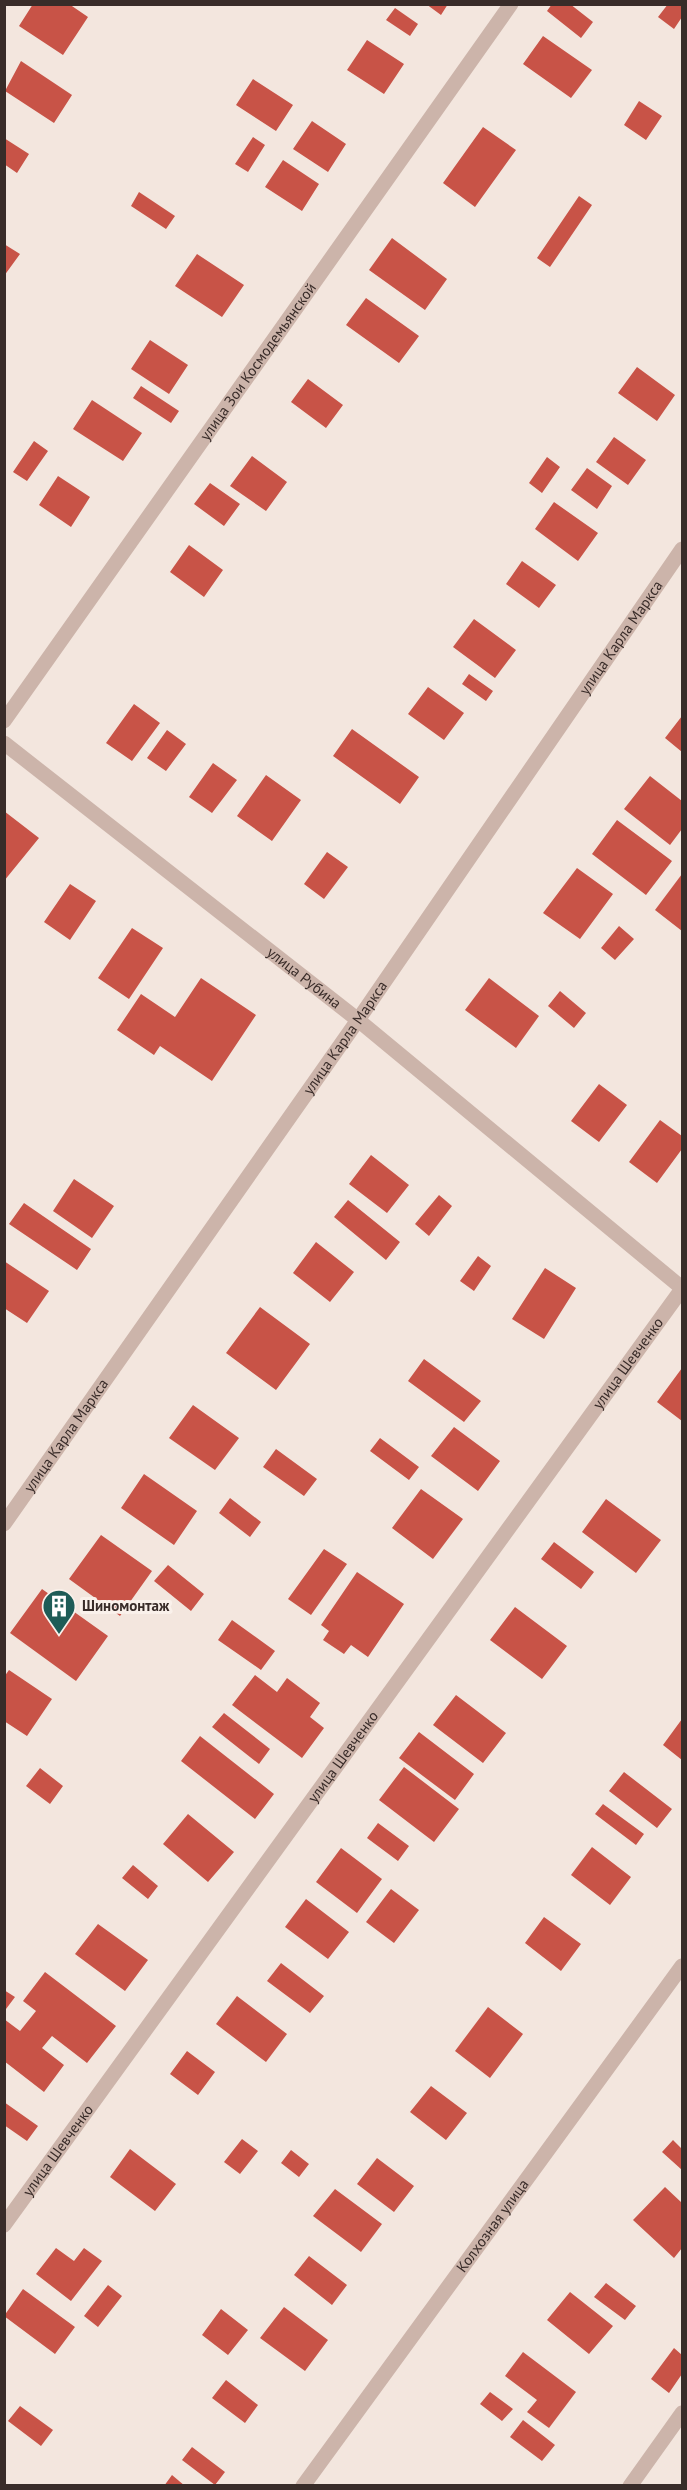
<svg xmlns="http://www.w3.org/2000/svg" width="687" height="2490" font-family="'PT Sans',sans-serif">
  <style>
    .building { fill: #c85347 }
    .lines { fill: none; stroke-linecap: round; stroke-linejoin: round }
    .minor { stroke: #ccb4aa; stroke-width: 15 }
    .tertiary { stroke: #ccb4aa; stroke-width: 15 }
    .labels { text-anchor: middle; stroke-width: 6; stroke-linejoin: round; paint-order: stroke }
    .street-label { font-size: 15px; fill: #392c29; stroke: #faf1eb }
    .poi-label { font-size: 15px; font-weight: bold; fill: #392c29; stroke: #faf1eb; text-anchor: start }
  </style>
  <rect width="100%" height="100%" fill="#f3e6de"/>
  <!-- building -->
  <path class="building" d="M 33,4 L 69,4 L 88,17 L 63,55 L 19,26 Z
    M 426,4 L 448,4 L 441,15 Z
    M 552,4 L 570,4 L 593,22 L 581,38 L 547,11 Z
    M 668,4 L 682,4 L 682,17 L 674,29 L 658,17 Z
    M 395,8 L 418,24 L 410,36 L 386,20 Z
    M 543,36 L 592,70 L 571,98 L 523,64 Z
    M 367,40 L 404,64 L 384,94 L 347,70 Z
    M 21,61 L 72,95 L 54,123 L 5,91 Z
    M 253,79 L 293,105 L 276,131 L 236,105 Z
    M 639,101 L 662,116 L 646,140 L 624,125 Z
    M 312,121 L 346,144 L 328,172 L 293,149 Z
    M 483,127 L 516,150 L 475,207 L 443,183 Z
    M 253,137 L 265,145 L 248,172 L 235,164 Z
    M 4,138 L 29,154 L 17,173 L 4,164 Z
    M 283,160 L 319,184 L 302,211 L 265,187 Z
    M 139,192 L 175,216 L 166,229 L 131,206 Z
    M 579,196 L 592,205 L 550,267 L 537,258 Z
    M 392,238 L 447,279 L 425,310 L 369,270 Z
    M 4,244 L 20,254 L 4,276 Z
    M 197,254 L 244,285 L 222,317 L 175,286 Z
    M 366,298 L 419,336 L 399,363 L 346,325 Z
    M 150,340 L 188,365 L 169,394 L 131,369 Z
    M 637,367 L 675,395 L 657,421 L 618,393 Z
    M 308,379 L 343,405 L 326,428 L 291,402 Z
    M 141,386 L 179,411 L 171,423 L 133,398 Z
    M 92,400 L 142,433 L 123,461 L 73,429 Z
    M 614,437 L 646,460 L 628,485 L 596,462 Z
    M 34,441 L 48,451 L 27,481 L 13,472 Z
    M 252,456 L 287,482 L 266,511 L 230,486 Z
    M 547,457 L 560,467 L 542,493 L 529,483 Z
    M 587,468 L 612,486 L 597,509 L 571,490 Z
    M 58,476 L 90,497 L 71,527 L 39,505 Z
    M 210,483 L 240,504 L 224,526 L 194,504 Z
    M 554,502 L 598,533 L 578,561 L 535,529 Z
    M 189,545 L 223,570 L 204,597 L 170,572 Z
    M 522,561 L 556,585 L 539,608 L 506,584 Z
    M 474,619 L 516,650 L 495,678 L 453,647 Z
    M 469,674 L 493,691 L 486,701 L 462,684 Z
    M 428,687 L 464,713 L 444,740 L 408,714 Z
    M 134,704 L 160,723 L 132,761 L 106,743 Z
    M 682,716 L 682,752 L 665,738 Z
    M 352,729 L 419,777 L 400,804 L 333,756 Z
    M 167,730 L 186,744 L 166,771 L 147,758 Z
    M 213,763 L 237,780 L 212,813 L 189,797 Z
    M 266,775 L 301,800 L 272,841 L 237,816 Z
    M 650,776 L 682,801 L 682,829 L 670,845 L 624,809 Z
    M 4,811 L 39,838 L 4,881 Z
    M 617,820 L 672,861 L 646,895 L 592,854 Z
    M 327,852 L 348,867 L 324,899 L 304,884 Z
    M 577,868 L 613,894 L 580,939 L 543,913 Z
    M 682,874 L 682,931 L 655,910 Z
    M 70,884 L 96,901 L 70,940 L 44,922 Z
    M 619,926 L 634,939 L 615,960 L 601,948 Z
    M 132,928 L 163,948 L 129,999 L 98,978 Z
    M 201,978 L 256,1015 L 212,1081 L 160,1046 L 154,1055 L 117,1030 L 141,994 L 175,1017 Z
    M 489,978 L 539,1016 L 516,1048 L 465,1010 Z
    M 560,991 L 586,1013 L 574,1028 L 548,1006 Z
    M 599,1084 L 627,1105 L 599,1142 L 571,1121 Z
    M 660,1120 L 682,1136 L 682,1149 L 657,1183 L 629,1162 Z
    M 371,1155 L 409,1185 L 387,1213 L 349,1184 Z
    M 74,1179 L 114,1206 L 92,1238 L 53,1211 Z
    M 439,1195 L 452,1206 L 429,1236 L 415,1224 Z
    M 348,1200 L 400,1242 L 386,1260 L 334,1217 Z
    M 24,1203 L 91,1249 L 77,1270 L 9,1224 Z
    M 316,1242 L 354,1272 L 330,1302 L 293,1273 Z
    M 478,1256 L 491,1266 L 474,1291 L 460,1281 Z
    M 4,1261 L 49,1291 L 27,1323 L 4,1308 Z
    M 545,1268 L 576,1288 L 544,1339 L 512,1319 Z
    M 260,1307 L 310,1344 L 276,1390 L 226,1353 Z
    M 424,1359 L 481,1401 L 464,1422 L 408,1381 Z
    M 682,1368 L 682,1421 L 657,1402 Z
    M 193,1405 L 239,1438 L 215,1470 L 169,1438 Z
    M 454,1427 L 500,1461 L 478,1491 L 431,1456 Z
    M 380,1438 L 419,1467 L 409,1480 L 370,1451 Z
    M 276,1449 L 317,1479 L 304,1496 L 263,1467 Z
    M 144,1474 L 197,1511 L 174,1545 L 121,1508 Z
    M 421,1489 L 463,1519 L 433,1559 L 392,1528 Z
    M 230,1498 L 261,1522 L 250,1537 L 219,1513 Z
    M 606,1499 L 661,1540 L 636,1573 L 582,1532 Z
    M 101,1535 L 152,1571 L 120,1616 L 69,1579 Z
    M 554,1542 L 594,1572 L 581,1589 L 541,1559 Z
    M 324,1549 L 347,1564 L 311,1615 L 288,1599 Z
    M 168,1565 L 204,1594 L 191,1611 L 154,1581 Z
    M 357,1572 L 404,1604 L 368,1657 L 351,1645 L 344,1654 L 323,1640 L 329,1631 L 321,1625 Z
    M 42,1589 L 108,1636 L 76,1681 L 10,1633 Z
    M 515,1607 L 567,1646 L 542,1679 L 490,1640 Z
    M 232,1620 L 275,1651 L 261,1670 L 218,1640 Z
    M 9,1670 L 52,1699 L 27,1736 L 4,1721 L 4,1677 Z
    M 255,1675 L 277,1692 L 287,1678 L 320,1703 L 310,1717 L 324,1728 L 302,1758 L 232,1705 Z
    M 456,1695 L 506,1733 L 483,1763 L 433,1725 Z
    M 224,1713 L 270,1749 L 259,1764 L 212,1727 Z
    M 682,1719 L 682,1760 L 663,1745 Z
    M 419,1732 L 474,1774 L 455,1800 L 399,1758 Z
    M 200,1736 L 274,1794 L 255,1819 L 181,1761 Z
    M 404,1767 L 459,1809 L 434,1842 L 379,1800 Z
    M 40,1768 L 63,1786 L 50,1804 L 26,1786 Z
    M 624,1772 L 672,1809 L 657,1828 L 609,1791 Z
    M 603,1804 L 644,1834 L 636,1845 L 595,1814 Z
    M 188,1814 L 234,1852 L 208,1882 L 163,1844 Z
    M 378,1823 L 409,1846 L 398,1861 L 367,1838 Z
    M 592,1847 L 631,1877 L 610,1905 L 571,1875 Z
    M 341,1848 L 382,1879 L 357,1913 L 316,1882 Z
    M 133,1865 L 158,1886 L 148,1899 L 122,1878 Z
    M 391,1889 L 419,1910 L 394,1943 L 366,1922 Z
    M 306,1899 L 349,1932 L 328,1959 L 285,1927 Z
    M 544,1917 L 581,1944 L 561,1971 L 525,1943 Z
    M 98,1924 L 148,1960 L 125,1991 L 75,1954 Z
    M 281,1963 L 324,1996 L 310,2013 L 267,1981 Z
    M 45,1972 L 116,2026 L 87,2063 L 52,2036 L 42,2048 L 64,2065 L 44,2092 L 4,2061 L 4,2019 L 20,2031 L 36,2011 L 23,2001 Z
    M 4,1990 L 15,1997 L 6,2009 L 4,2008 Z
    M 237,1996 L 287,2034 L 266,2062 L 216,2024 Z
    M 488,2007 L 523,2034 L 490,2078 L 455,2051 Z
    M 187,2051 L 215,2072 L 198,2095 L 170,2074 Z
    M 431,2086 L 467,2113 L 446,2140 L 410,2112 Z
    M 4,2102 L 38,2126 L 27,2141 L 4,2125 Z
    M 242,2139 L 258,2151 L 240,2174 L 224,2162 Z
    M 673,2140 L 682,2149 L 682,2170 L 662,2152 Z
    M 130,2149 L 176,2184 L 155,2211 L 110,2177 Z
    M 291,2150 L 309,2164 L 299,2177 L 281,2163 Z
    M 377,2158 L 414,2186 L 394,2212 L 357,2184 Z
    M 665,2187 L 682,2203 L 682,2248 L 674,2258 L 633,2220 Z
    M 335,2189 L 382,2224 L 361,2252 L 313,2216 Z
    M 56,2248 L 74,2261 L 84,2248 L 102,2261 L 71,2301 L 36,2274 Z
    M 309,2256 L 347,2285 L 332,2305 L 294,2275 Z
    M 606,2283 L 636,2306 L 625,2320 L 594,2297 Z
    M 108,2285 L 122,2296 L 98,2327 L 84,2316 Z
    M 23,2289 L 75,2327 L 55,2354 L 4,2316 Z
    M 570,2292 L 613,2326 L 589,2354 L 547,2320 Z
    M 284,2307 L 328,2340 L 305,2371 L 260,2338 Z
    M 221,2309 L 248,2330 L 228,2355 L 202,2335 Z
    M 674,2348 L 682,2355 L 682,2374 L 669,2393 L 651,2379 Z
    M 523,2352 L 576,2392 L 549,2428 L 527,2412 L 537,2400 L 505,2376 Z
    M 226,2380 L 258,2405 L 245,2423 L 212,2398 Z
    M 490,2392 L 513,2409 L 502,2421 L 480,2404 Z
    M 20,2406 L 53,2430 L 41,2446 L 8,2421 Z
    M 523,2420 L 555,2445 L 542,2461 L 510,2437 Z
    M 192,2447 L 225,2472 L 215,2485 L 182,2460 Z
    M 172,2475 L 185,2486 L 164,2486 Z"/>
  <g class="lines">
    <!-- minor -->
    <g class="minor">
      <path id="s1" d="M 4,721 L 511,4"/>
      <path id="s2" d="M 4,743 L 358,1020 L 682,1288"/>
      <path id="s3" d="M 4,2225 L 682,1289"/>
      <path id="s4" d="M 303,2486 L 682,1966"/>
      <path d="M 630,2486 L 682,2413"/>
    </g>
    <!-- tertiary -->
    <path class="tertiary" id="s5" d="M 4,1524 L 358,1020 L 682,549"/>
  </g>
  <!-- icons -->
  <defs>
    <symbol id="building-pin" viewBox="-11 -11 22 30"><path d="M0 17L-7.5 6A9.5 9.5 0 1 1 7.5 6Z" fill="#1e5c57" stroke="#faf1eb"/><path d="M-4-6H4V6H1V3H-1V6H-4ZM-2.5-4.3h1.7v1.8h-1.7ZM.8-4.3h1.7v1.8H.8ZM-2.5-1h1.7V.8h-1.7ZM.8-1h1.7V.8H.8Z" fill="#fff"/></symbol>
  </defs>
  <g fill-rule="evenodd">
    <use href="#building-pin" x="40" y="1587" width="38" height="52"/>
  </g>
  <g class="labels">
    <!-- street labels -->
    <g class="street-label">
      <text dy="5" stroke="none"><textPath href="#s1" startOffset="440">улица Зои Космодемьянской</textPath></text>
      <text dy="5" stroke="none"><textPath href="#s5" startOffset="1080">улица Карла Маркса</textPath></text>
      <text dy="5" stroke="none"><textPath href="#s2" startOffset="381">улица Рубина</textPath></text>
      <text dy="5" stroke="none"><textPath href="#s5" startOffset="594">улица Карла Маркса</textPath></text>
      <text dy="5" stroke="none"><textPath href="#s3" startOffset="1064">улица Шевченко</textPath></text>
      <text dy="5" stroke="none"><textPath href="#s5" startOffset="108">улица Карла Маркса</textPath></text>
      <text dy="5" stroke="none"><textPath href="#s3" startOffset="578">улица Шевченко</textPath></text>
      <text dy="5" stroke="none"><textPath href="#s3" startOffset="92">улица Шевченко</textPath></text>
      <text dy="5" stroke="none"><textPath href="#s4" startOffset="322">Колхозная улица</textPath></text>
    </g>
    <!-- poi labels -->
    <g class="poi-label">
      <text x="82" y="1611">Шиномонтаж</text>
    </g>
  </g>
  <!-- border -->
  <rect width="687" height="2490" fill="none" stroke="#392c29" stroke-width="12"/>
</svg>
